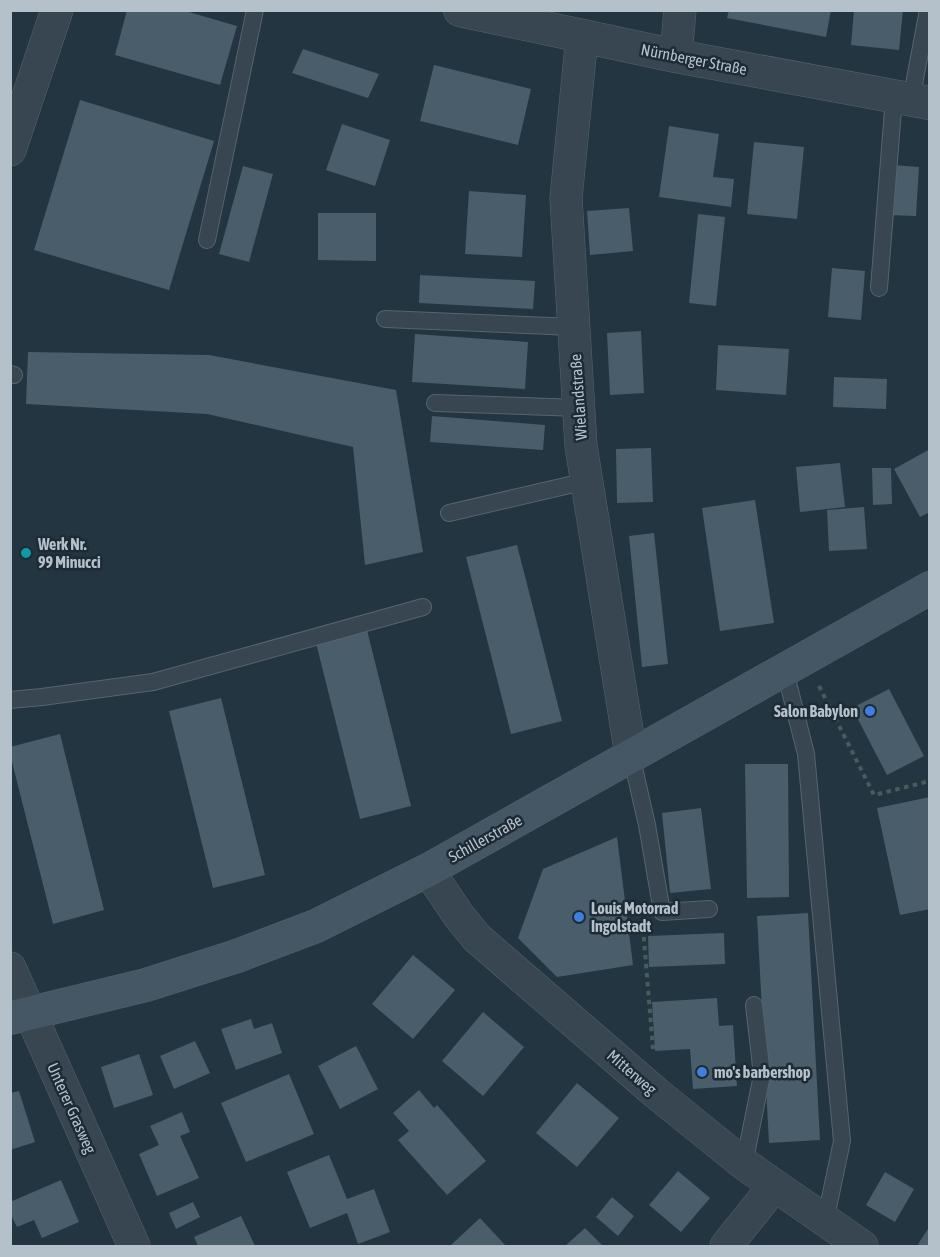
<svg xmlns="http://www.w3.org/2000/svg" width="940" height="1257" font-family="'Asap Condensed',sans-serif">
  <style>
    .building { fill: #495d6a }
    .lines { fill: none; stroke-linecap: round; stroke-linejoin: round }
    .service-casing { stroke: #56646e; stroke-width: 18 }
    .minor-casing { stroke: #56646e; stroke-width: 33 }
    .tertiary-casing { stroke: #56646e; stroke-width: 34 }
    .secondary-casing { stroke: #56646e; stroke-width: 34 }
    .path { stroke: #445e5d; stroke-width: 4; stroke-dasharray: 4.5 4.5; stroke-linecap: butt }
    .service { stroke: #384651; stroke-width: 16 }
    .minor { stroke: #384651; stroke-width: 32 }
    .tertiary { stroke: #384651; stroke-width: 33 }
    .secondary { stroke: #455664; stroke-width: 33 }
    .culture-dot { fill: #0f9aa8; stroke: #1d2b36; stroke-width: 2 }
    .shop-dot { fill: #3f7fe0; stroke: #1d2b36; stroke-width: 2 }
    .labels { text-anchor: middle; stroke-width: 5; stroke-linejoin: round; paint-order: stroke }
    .street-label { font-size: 16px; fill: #b4c1cb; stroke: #1d2b36 }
    .poi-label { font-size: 16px; font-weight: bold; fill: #b4c1cb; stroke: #1d2b36; text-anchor: start }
  </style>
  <rect width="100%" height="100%" fill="#233541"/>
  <!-- building -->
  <path class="building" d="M 127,10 L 182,10 L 237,26 L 220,85 L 115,55 Z
    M 729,10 L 831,10 L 826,37 L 727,18 Z
    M 854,10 L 903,10 L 899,50 L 851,45 Z
    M 303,49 L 379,74 L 368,98 L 292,73 Z
    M 434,65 L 531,89 L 518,145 L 420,121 Z
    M 80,100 L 214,141 L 169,290 L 34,250 Z
    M 342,124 L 390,140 L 375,186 L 326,170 Z
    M 669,126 L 719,134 L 713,177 L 734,179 L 731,207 L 659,197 Z
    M 754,142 L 804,147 L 797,219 L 747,214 Z
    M 892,165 L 919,167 L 916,216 L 888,215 Z
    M 243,166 L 273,174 L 249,262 L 219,254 Z
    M 469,191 L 526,195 L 522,257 L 465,254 Z
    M 629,208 L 633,251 L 590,255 L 587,211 Z
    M 318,213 L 376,213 L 376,261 L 318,260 Z
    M 698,214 L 725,217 L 716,306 L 689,303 Z
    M 832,268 L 865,271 L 861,320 L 828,317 Z
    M 420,275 L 535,281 L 533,309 L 419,303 Z
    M 641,331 L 644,393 L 610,395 L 607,333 Z
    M 415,334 L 528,342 L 525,389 L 412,382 Z
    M 718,345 L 789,349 L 786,395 L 716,390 Z
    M 28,352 L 209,355 L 396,390 L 423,552 L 365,565 L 353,447 L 207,414 L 26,404 Z
    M 834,377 L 887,379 L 886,409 L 833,407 Z
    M 432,416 L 545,425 L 543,450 L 430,442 Z
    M 651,448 L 653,502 L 617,503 L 616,449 Z
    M 930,449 L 930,512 L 920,517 L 894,469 Z
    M 840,463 L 845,507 L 800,512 L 796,467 Z
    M 872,468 L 891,468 L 892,504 L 873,505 Z
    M 755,500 L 774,623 L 720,631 L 702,508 Z
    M 864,507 L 867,549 L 829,551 L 827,510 Z
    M 654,533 L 668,664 L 642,667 L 629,536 Z
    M 517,545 L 562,721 L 511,734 L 466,557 Z
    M 367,630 L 411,806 L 360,819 L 316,643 Z
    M 889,689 L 924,756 L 887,775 L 852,708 Z
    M 221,698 L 265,875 L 213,888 L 169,711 Z
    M 60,734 L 104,910 L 53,924 L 10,754 L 10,747 Z
    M 745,764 L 788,764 L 789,897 L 747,898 Z
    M 930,797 L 930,909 L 900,915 L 877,808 Z
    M 701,808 L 711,889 L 670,893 L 662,813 Z
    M 617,837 L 633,965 L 557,977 L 518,938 L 543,869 Z
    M 808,913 L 820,1140 L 769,1143 L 757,916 Z
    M 724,933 L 725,964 L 649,967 L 648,936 Z
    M 413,955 L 455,990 L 413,1039 L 372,1004 Z
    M 717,998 L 719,1026 L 733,1025 L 737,1086 L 693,1089 L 690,1049 L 655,1051 L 652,1002 Z
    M 483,1012 L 524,1047 L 483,1096 L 442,1061 Z
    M 251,1019 L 254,1029 L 272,1023 L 282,1053 L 236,1070 L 221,1029 Z
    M 195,1041 L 210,1073 L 174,1089 L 160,1056 Z
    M 356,1046 L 378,1089 L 340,1109 L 318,1066 Z
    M 139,1054 L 153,1095 L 114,1108 L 101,1067 Z
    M 289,1074 L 314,1134 L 246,1162 L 221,1103 Z
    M 577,1083 L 619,1118 L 577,1167 L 536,1133 Z
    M 419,1090 L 434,1108 L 437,1105 L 486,1161 L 447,1195 L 398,1140 L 409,1131 L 393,1113 Z
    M 19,1091 L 35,1142 L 10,1150 L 10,1093 Z
    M 182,1112 L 190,1132 L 180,1136 L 199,1178 L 157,1196 L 139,1154 L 159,1145 L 150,1126 Z
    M 329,1155 L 347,1199 L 374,1189 L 390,1232 L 358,1244 L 347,1213 L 310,1228 L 287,1172 Z
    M 678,1171 L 710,1198 L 681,1232 L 649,1205 Z
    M 885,1172 L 914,1189 L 895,1222 L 866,1205 Z
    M 61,1180 L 79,1222 L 42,1238 L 34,1220 L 17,1227 L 10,1213 L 10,1202 Z
    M 612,1197 L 634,1216 L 618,1236 L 596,1217 Z
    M 193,1202 L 200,1217 L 176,1229 L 169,1213 Z
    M 241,1216 L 255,1246 L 198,1246 L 194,1237 Z
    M 480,1218 L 506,1246 L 452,1246 L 451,1245 Z
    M 930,1226 L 930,1246 L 921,1246 L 918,1244 Z
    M 585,1228 L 603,1246 L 565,1246 Z"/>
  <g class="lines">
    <defs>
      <path id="service" d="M 911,100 L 928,10
        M 207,240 L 255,10
        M 879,288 L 894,97
        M 385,319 L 574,327
        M 10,374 L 14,375
        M 435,403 L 579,408
        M 449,513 L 587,481
        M 785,671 L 806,754 L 842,1141 L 825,1222
        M 10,700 L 42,697 L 153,682 L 423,607
        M 631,755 L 647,825 L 662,912 L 709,909
        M 744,1164 L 762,1075 L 754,1005"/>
      <path id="minor" d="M 582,36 L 566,198 L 581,446 L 631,755
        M 676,56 L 680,10
        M 10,150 L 57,10
        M 428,870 L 459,916 L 477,938 L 656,1093 L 744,1164 L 862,1246
        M 10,968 L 134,1246
        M 726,1246 L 774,1186"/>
      <path id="tertiary" d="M 460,10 L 676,56 L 930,103"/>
      <path id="secondary" d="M 10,1018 L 146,985 L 237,956 L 316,926 L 428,870 L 930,588"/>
    </defs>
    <!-- service casing -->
    <use href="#service" class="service-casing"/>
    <!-- minor casing -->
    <use href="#minor" class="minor-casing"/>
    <!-- tertiary casing -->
    <use href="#tertiary" class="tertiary-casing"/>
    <!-- secondary casing -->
    <use href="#secondary" class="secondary-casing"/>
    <!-- path -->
    <path class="path" d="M 819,686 L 874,795 L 930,781
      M 643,928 L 653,1049"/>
    <!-- service -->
    <use href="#service" class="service"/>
    <!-- minor -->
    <use href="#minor" class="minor"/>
    <!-- tertiary -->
    <use href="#tertiary" class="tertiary"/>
    <!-- secondary -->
    <use href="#secondary" class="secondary"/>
  </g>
  <!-- markers -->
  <circle class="culture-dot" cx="26" cy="553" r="6"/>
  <g class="shop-dot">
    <circle cx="870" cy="711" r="6"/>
    <circle cx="579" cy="917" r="6"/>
    <circle cx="702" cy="1072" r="6"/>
  </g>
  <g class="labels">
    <!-- street labels -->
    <g class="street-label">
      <text transform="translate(694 59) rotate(11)" y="6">Nürnberger Straße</text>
      <text transform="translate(578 397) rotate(-94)" y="6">Wielandstraße</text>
      <text transform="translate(485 838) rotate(-29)" y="6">Schillerstraße</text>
      <text transform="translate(632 1072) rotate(41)" y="6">Mitterweg</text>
      <text transform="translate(72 1108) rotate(66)" y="6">Unterer Grasweg</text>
    </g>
    <!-- poi labels -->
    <g class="poi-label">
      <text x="38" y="550">Werk Nr.<tspan x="38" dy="18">99 Minucci</tspan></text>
      <text x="858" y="717" text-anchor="end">Salon Babylon</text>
      <text x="591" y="914">Louis Motorrad<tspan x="591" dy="18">Ingolstadt</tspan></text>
      <text x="714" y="1078">mo's barbershop</text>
    </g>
  </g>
  <!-- border -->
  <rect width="940" height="1257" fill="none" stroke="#b4c1cb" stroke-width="24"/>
</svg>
